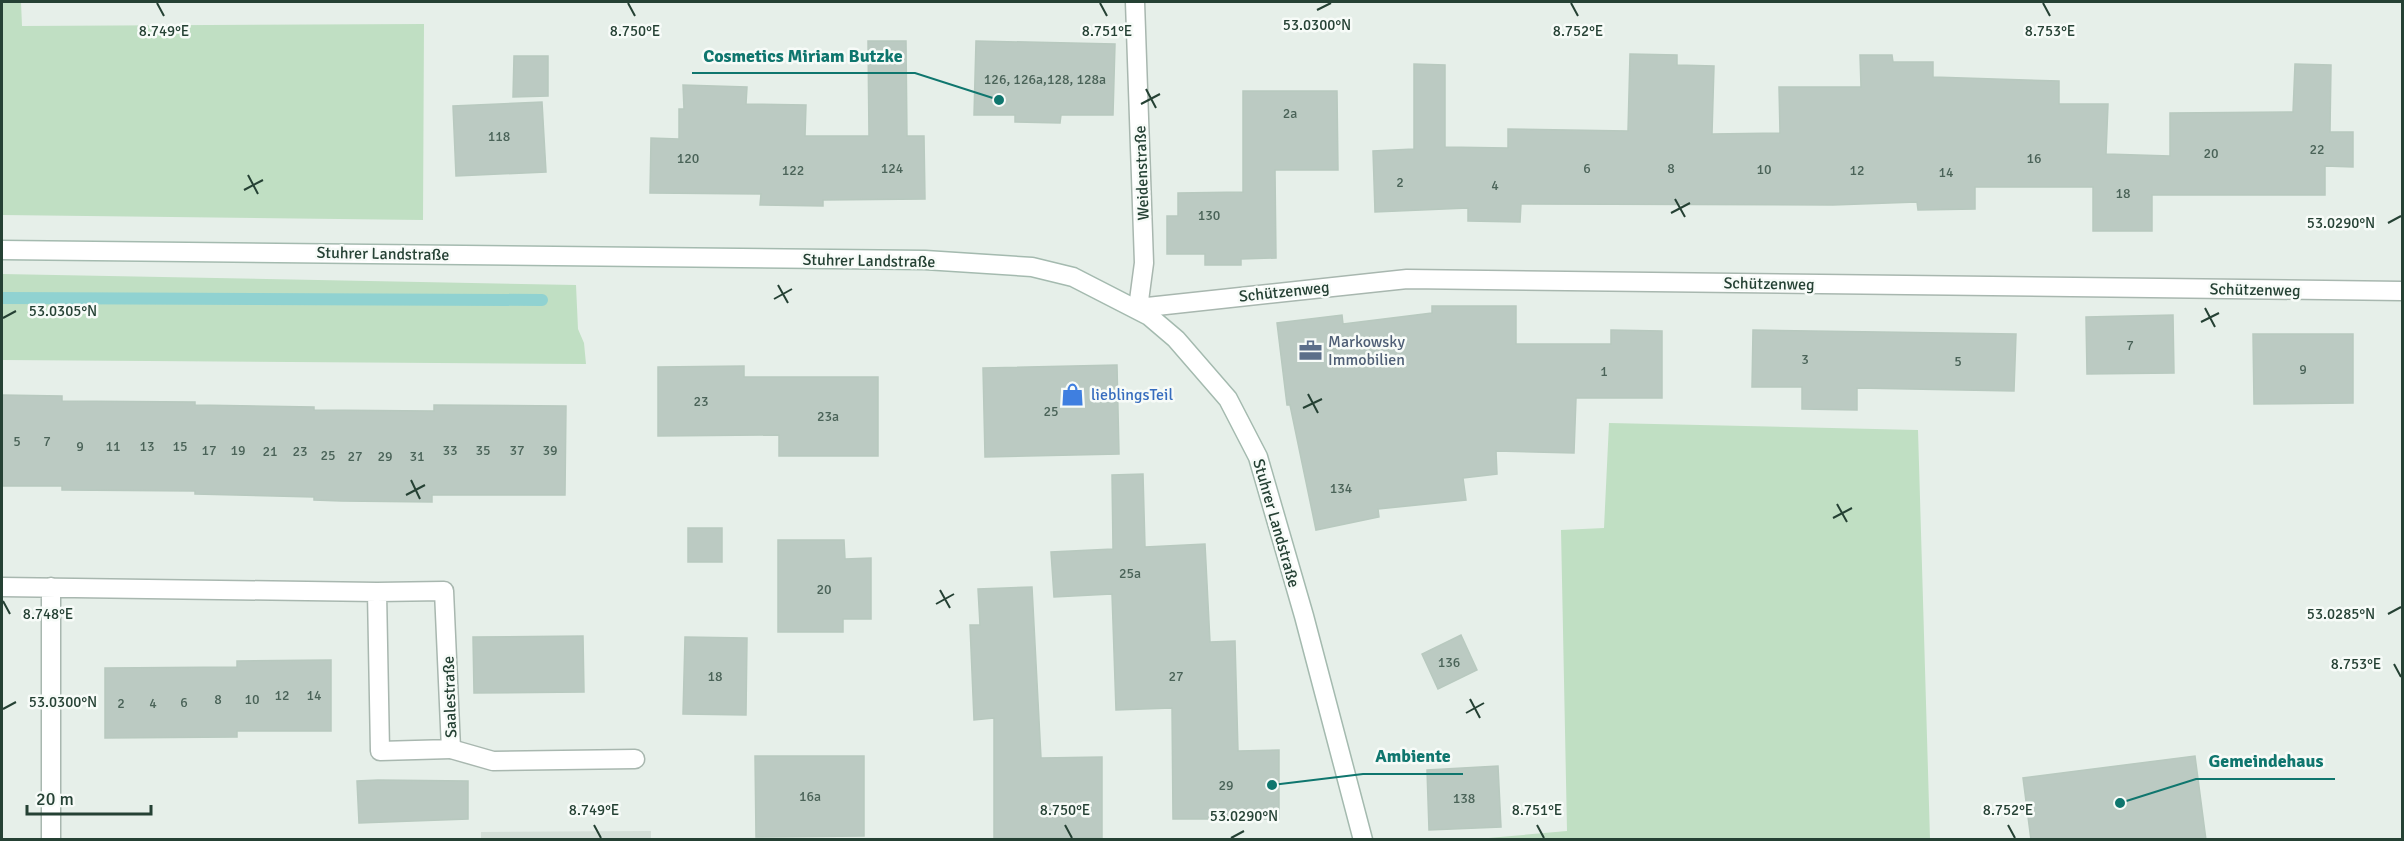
<svg xmlns="http://www.w3.org/2000/svg" width="2404" height="841" font-family="Signika,sans-serif">
  <style>
    .built { fill: #d4dfd8 }
    .green { fill: #c0dfc3 }
    .lines { fill: none; stroke-linecap: round; stroke-linejoin: round }
    .stream { stroke: #90d2d1; stroke-width: 12 }
    .building { fill: #bbcac2; stroke: #b8c9bf; stroke-width: 1.5 }
    .service-casing { stroke: #a8b7af; stroke-width: 21 }
    .minor-casing { stroke: #a8b7af; stroke-width: 21 }
    .secondary-casing { stroke: #a4baaf; stroke-width: 21 }
    .service { stroke: #fff; stroke-width: 18 }
    .minor { stroke: #fff; stroke-width: 18 }
    .secondary { stroke: #fff; stroke-width: 18 }
    .ticks { fill: none; stroke: #254134; stroke-width: 2 }
    .labels { text-anchor: middle; stroke-width: 5; stroke-linejoin: round; paint-order: stroke }
    .number-label { font-size: 14px; fill: #4a6358 }
    .street-label { font-size: 16px; fill: #254134; stroke: #f7fbf8 }
    .service-label { font-size: 16px; fill: #4e5e75; stroke: #f7fbf8; text-anchor: start }
    .shop-label { font-size: 16px; fill: #366cbe; stroke: #f7fbf8; text-anchor: start }
    .ticks-label { font-size: 15px; text-anchor: middle; fill: #254134; stroke: #f7fbf8; stroke-width: 5; stroke-linejoin: round; paint-order: stroke }
    .leader { fill: none; stroke: #0f766e; stroke-width: 2 }
    .callout-dot { fill: #0f766e; stroke: #f7fbf8; stroke-width: 2 }
    .callout-label { font-size: 18px; text-anchor: middle; font-weight: bold; fill: #0f766e; stroke: #f7fbf8; stroke-width: 5; stroke-linejoin: round; paint-order: stroke }
  </style>
  <rect width="100%" height="100%" fill="#e6efe9"/>
  <!-- built -->
  <path class="built" d="M 651,831 L 651,840 L 481,839 L 481,832 Z"/>
  <!-- green -->
  <path class="green" d="M 2,2 L 21,2 L 22,26 L 424,24 L 423,220 L 2,215 Z
    M 2,274 L 576,285 L 578,329 L 584,343 L 586,364 L 2,360 Z
    M 1609,423 L 1918,430 L 1930,839 L 1477,839 L 1567,831 L 1561,530 L 1604,528 Z"/>
  <g class="lines">
    <!-- stream -->
    <path class="stream" d="M 2,298 L 542,300"/>
  </g>
  <!-- building -->
  <path class="building" d="M 868,41 L 906,41 L 907,136 L 924,136 L 925,199 L 823,200 L 823,206 L 760,205 L 761,194 L 650,193 L 651,138 L 679,139 L 679,109 L 684,109 L 683,85 L 747,87 L 746,104 L 806,105 L 805,136 L 869,136 Z
    M 976,41 L 1115,44 L 1113,115 L 1061,115 L 1060,123 L 1015,122 L 1015,115 L 974,115 Z
    M 1630,54 L 1677,55 L 1677,65 L 1714,66 L 1712,134 L 1780,133 L 1779,87 L 1861,87 L 1860,55 L 1892,55 L 1893,62 L 1933,62 L 1933,77 L 2059,81 L 2059,104 L 2108,104 L 2106,154 L 2170,156 L 2170,113 L 2293,112 L 2295,64 L 2331,65 L 2330,132 L 2353,132 L 2353,167 L 2325,166 L 2325,195 L 2152,195 L 2152,231 L 2093,231 L 2093,187 L 1975,187 L 1975,209 L 1918,210 L 1917,202 L 1833,205 L 1521,204 L 1520,222 L 1468,221 L 1468,208 L 1375,212 L 1373,151 L 1414,149 L 1414,64 L 1445,65 L 1445,147 L 1508,148 L 1508,129 L 1628,131 Z
    M 514,56 L 548,56 L 548,96 L 513,97 Z
    M 1243,91 L 1337,91 L 1338,170 L 1275,170 L 1276,258 L 1241,259 L 1241,265 L 1205,265 L 1205,254 L 1167,254 L 1167,216 L 1178,216 L 1178,193 L 1243,192 Z
    M 542,102 L 546,172 L 456,176 L 453,106 Z
    M 1432,306 L 1516,306 L 1516,344 L 1611,344 L 1611,330 L 1662,331 L 1662,398 L 1576,398 L 1574,453 L 1496,451 L 1497,474 L 1463,478 L 1466,500 L 1378,509 L 1379,517 L 1316,530 L 1290,405 L 1287,405 L 1277,323 L 1342,315 L 1343,324 L 1432,313 Z
    M 2173,315 L 2174,373 L 2087,374 L 2086,317 Z
    M 1753,330 L 2016,334 L 2014,391 L 1857,388 L 1857,410 L 1802,409 L 1802,387 L 1752,387 Z
    M 2253,334 L 2353,334 L 2353,403 L 2254,404 Z
    M 1117,365 L 1119,454 L 985,457 L 983,368 Z
    M 744,366 L 744,377 L 878,377 L 878,456 L 779,456 L 779,435 L 658,436 L 658,367 Z
    M 2,395 L 62,396 L 62,401 L 195,402 L 195,405 L 314,407 L 314,410 L 434,411 L 434,405 L 566,406 L 565,495 L 432,495 L 432,502 L 341,501 L 314,500 L 314,497 L 195,494 L 195,491 L 62,490 L 62,486 L 2,486 Z
    M 1143,474 L 1145,547 L 1205,544 L 1210,642 L 1235,641 L 1238,751 L 1279,750 L 1279,819 L 1173,819 L 1172,708 L 1116,710 L 1112,594 L 1054,597 L 1051,552 L 1113,549 L 1112,475 Z
    M 688,528 L 722,528 L 722,562 L 688,562 Z
    M 778,540 L 844,540 L 845,559 L 871,558 L 871,619 L 843,619 L 843,632 L 778,632 Z
    M 1032,587 L 1041,758 L 1102,757 L 1102,838 L 994,838 L 994,718 L 974,720 L 970,625 L 980,625 L 978,589 Z
    M 1461,635 L 1477,670 L 1438,689 L 1422,654 Z
    M 583,636 L 584,692 L 474,693 L 473,637 Z
    M 685,637 L 747,638 L 746,715 L 683,714 Z
    M 331,660 L 331,731 L 237,731 L 237,737 L 105,738 L 105,668 L 237,667 L 237,661 Z
    M 755,756 L 864,756 L 864,836 L 756,837 Z
    M 2195,756 L 2206,840 L 2031,840 L 2023,778 Z
    M 1498,766 L 1501,827 L 1429,830 L 1427,770 Z
    M 378,780 L 468,781 L 468,819 L 359,823 L 357,781 Z"/>
  <g class="lines">
    <defs>
      <path id="service" d="M 451,749 L 493,761 L 635,759"/>
      <path id="minor" d="M 1135,2 L 1144,263 L 1138,308 L 1407,279 L 2402,291
        M 2,587 L 377,592
        M 444,591 L 451,749 L 380,751 L 377,592 Z
        M 51,840 L 51,587"/>
      <path id="secondary" d="M 2,250 L 925,260 L 1032,267 L 1073,277 L 1149,316 L 1176,339 L 1228,399 L 1258,457 L 1304,616 L 1363,840"/>
    </defs>
    <!-- service casing -->
    <use href="#service" class="service-casing"/>
    <!-- minor casing -->
    <use href="#minor" class="minor-casing"/>
    <!-- secondary casing -->
    <use href="#secondary" class="secondary-casing"/>
    <!-- service -->
    <use href="#service" class="service"/>
    <!-- minor -->
    <use href="#minor" class="minor"/>
    <!-- secondary -->
    <use href="#secondary" class="secondary"/>
  </g>
  <!-- ticks -->
  <path class="ticks" d="M 157,3 L 164,16M 628,3 L 635,16M 1100,3 L 1107,16M 1571,3 L 1578,16M 2043,3 L 2050,16M 1317,10 L 1331,3M 1146,89 L 1156,108M 1141,104 L 1160,94M 248,175 L 258,194M 244,190 L 263,180M 1675,199 L 1685,217M 1671,213 L 1690,203M 2388,223 L 2401,216M 778,285 L 788,303M 774,299 L 792,289M 2205,308 L 2215,327M 3,318 L 16,311M 2201,322 L 2219,313M 1308,394 L 1318,413M 1303,408 L 1322,399M 411,480 L 420,499M 406,495 L 425,485M 1837,504 L 1847,522M 1833,518 L 1852,508M 940,590 L 950,608M 3,601 L 10,614M 936,604 L 954,594M 2388,614 L 2401,607M 2394,664 L 2401,677M 1470,699 L 1480,718M 3,709 L 16,702M 1466,713 L 1484,703M 594,825 L 601,838M 1065,825 L 1072,838M 1537,825 L 1544,838M 2008,825 L 2015,838M 1231,838 L 1244,831"/>
  <!-- icons -->
  <defs>
    <symbol id="office-bare" viewBox="-9 -9 18 18"><path d="M-6-3h4V-5.5h4V-3h4V5H-6ZM-1-4.5V-3h2v-1.5ZM-6 0V1H6V0Z" fill="#5c6f8a" stroke="#f7fbf8" stroke-width="2.5" paint-order="stroke"/></symbol>
    <symbol id="shop-bare" viewBox="-9 -9 18 18"><path d="M-5-2.5h2.3a2.7 3.5 0 0 1 5.4 0H5L5.5 6h-11ZM-1.5-2.5h3a1.5 2.3 0 0 0-3 0Z" fill="#3f7fe0" stroke="#f7fbf8" stroke-width="2.5" paint-order="stroke"/></symbol>
  </defs>
  <g fill-rule="evenodd">
    <use href="#office-bare" x="1294" y="334" width="33" height="33"/>
    <use href="#shop-bare" x="1056" y="378" width="33" height="33"/>
  </g>
  <g class="labels">
    <!-- number labels -->
    <g class="number-label">
      <text x="1045" y="84">126, 126a,128, 128a</text>
      <text x="1290" y="118">2a</text>
      <text x="499" y="141">118</text>
      <text x="2317" y="154">22</text>
      <text x="2211" y="158">20</text>
      <text x="688" y="163">120</text>
      <text x="2034" y="163">16</text>
      <text x="892" y="173">124</text>
      <text x="1587" y="173">6</text>
      <text x="1671" y="173">8</text>
      <text x="1764" y="174">10</text>
      <text x="793" y="175">122</text>
      <text x="1857" y="175">12</text>
      <text x="1946" y="177">14</text>
      <text x="1400" y="187">2</text>
      <text x="1495" y="190">4</text>
      <text x="2123" y="198">18</text>
      <text x="1209" y="220">130</text>
      <text x="2130" y="350">7</text>
      <text x="1805" y="364">3</text>
      <text x="1958" y="366">5</text>
      <text x="2303" y="374">9</text>
      <text x="1604" y="376">1</text>
      <text x="701" y="406">23</text>
      <text x="1051" y="416">25</text>
      <text x="828" y="421">23a</text>
      <text x="17" y="446">5</text>
      <text x="47" y="446">7</text>
      <text x="80" y="451">9</text>
      <text x="113" y="451">11</text>
      <text x="147" y="451">13</text>
      <text x="180" y="451">15</text>
      <text x="209" y="455">17</text>
      <text x="238" y="455">19</text>
      <text x="450" y="455">33</text>
      <text x="483" y="455">35</text>
      <text x="517" y="455">37</text>
      <text x="550" y="455">39</text>
      <text x="270" y="456">21</text>
      <text x="300" y="456">23</text>
      <text x="328" y="460">25</text>
      <text x="355" y="461">27</text>
      <text x="385" y="461">29</text>
      <text x="417" y="461">31</text>
      <text x="1341" y="493">134</text>
      <text x="1130" y="578">25a</text>
      <text x="824" y="594">20</text>
      <text x="1449" y="667">136</text>
      <text x="715" y="681">18</text>
      <text x="1176" y="681">27</text>
      <text x="282" y="700">12</text>
      <text x="314" y="700">14</text>
      <text x="218" y="704">8</text>
      <text x="252" y="704">10</text>
      <text x="184" y="707">6</text>
      <text x="121" y="708">2</text>
      <text x="153" y="708">4</text>
      <text x="1226" y="790">29</text>
      <text x="810" y="801">16a</text>
      <text x="1464" y="803">138</text>
    </g>
    <!-- street labels -->
    <g class="street-label">
      <text transform="translate(1141 173) rotate(-92)" y="6">Weidenstraße</text>
      <text transform="translate(383 253) rotate(1)" y="6">Stuhrer Landstraße</text>
      <text transform="translate(869 260) rotate(1)" y="6">Stuhrer Landstraße</text>
      <text transform="translate(1769 283) rotate(1)" y="6">Schützenweg</text>
      <text transform="translate(2255 289) rotate(1)" y="6">Schützenweg</text>
      <text transform="translate(1284 291) rotate(-6)" y="6">Schützenweg</text>
      <text transform="translate(1277 523) rotate(74)" y="6">Stuhrer Landstraße</text>
      <text transform="translate(449 697) rotate(-92)" y="6">Saalestraße</text>
    </g>
    <!-- service labels -->
    <g class="service-label">
      <text x="1328" y="347">Markowsky<tspan x="1328" dy="18">Immobilien</tspan></text>
    </g>
    <!-- shop labels -->
    <g class="shop-label">
      <text x="1091" y="400">lieblingsTeil</text>
    </g>
  </g>
  <g class="ticks-label">
    <text x="1317" y="30">53.0300°N</text>
    <text x="164" y="36">8.749°E</text>
    <text x="635" y="36">8.750°E</text>
    <text x="1107" y="36">8.751°E</text>
    <text x="1578" y="36">8.752°E</text>
    <text x="2050" y="36">8.753°E</text>
    <text x="2341" y="228">53.0290°N</text>
    <text x="63" y="316">53.0305°N</text>
    <text x="48" y="619">8.748°E</text>
    <text x="2341" y="619">53.0285°N</text>
    <text x="2356" y="669">8.753°E</text>
    <text x="63" y="707">53.0300°N</text>
    <text x="594" y="815">8.749°E</text>
    <text x="1065" y="815">8.750°E</text>
    <text x="1537" y="815">8.751°E</text>
    <text x="2008" y="815">8.752°E</text>
    <text x="1244" y="821">53.0290°N</text>
  </g>
  <!-- callouts -->
  <path class="leader" d="M999 100L915 73H692M1272 785L1363 774H1463M2120 803L2196 779H2335"/>
  <g class="callout-dot">
    <circle cx="999" cy="100" r="6"/>
    <circle cx="1272" cy="785" r="6"/>
    <circle cx="2120" cy="803" r="6"/>
  </g>
  <g class="callout-label">
    <text x="803" y="62">Cosmetics Miriam Butzke</text>
    <text x="1413" y="762">Ambiente</text>
    <text x="2266" y="767">Gemeindehaus</text>
  </g>
  <!-- border -->
  <rect width="2404" height="841" fill="none" stroke="#254134" stroke-width="6"/>
  <!-- scale -->
  <path d="M27 805v9h124v-9" fill="none" stroke="#254134" stroke-width="3"/>
  <text x="36" y="805" font-size="18" fill="#254134" stroke="#f7fbf8" stroke-width="4.5" paint-order="stroke">20 m</text>
</svg>
